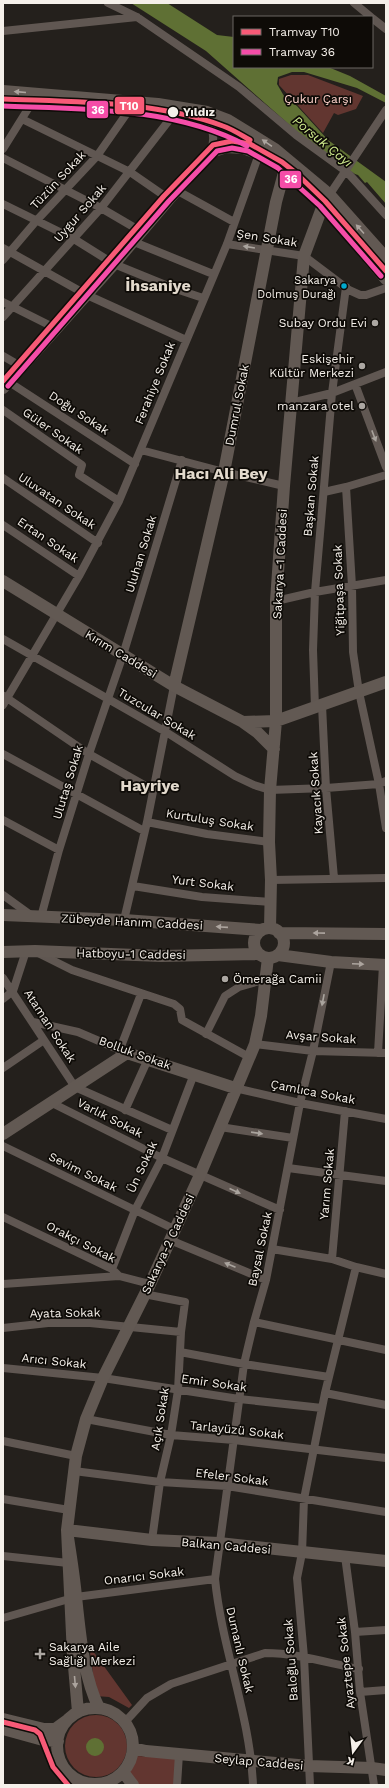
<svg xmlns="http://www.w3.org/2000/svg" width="389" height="1788" font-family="'Work Sans',sans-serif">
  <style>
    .green { fill: #623630 }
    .water { fill: #5f7034 }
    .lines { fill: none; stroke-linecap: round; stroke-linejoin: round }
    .street { stroke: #605752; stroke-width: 8 }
    .secondary { stroke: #625953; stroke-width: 12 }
    .tram-1-casing { stroke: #0e0b07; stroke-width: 8 }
    .tram-2-casing { stroke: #0e0b07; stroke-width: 8 }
    .tram-1 { stroke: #f75a77; stroke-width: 5 }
    .tram-2 { stroke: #f54da8; stroke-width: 5 }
    .oneway { fill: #aca49e }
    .oneway2 { fill: #aaa49e }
    .stop-dot { fill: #f5f0ea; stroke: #0e0b07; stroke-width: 1.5 }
    .bus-dot { fill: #00a9ce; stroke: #0e0b07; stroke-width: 1.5 }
    .poi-dot { fill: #aca7a2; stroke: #0e0b07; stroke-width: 1.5 }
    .labels { text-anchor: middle; stroke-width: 3.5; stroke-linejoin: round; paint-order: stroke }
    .bus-label { font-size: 11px; fill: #f5f0ea; stroke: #0e0b07; text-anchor: end }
    .park-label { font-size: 12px; fill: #fbd0c9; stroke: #0e0b07 }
    .stop-label { font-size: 12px; font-weight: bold; fill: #f5f0ea; stroke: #0e0b07; text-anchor: start }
    .street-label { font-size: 12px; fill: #f5f0ea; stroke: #0e0b07 }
    .poi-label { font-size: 12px; fill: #f5f0ea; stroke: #0e0b07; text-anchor: end }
    .water-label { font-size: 13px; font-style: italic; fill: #cfeb8d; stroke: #0e0b07 }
    .district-label { font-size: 16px; font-weight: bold; fill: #e3dacd; stroke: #0e0b07 }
    .line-badge { stroke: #0e0b07; stroke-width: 1.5 }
    .badge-label { font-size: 11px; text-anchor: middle; font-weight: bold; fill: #fff }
  </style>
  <rect width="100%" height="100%" fill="#24201c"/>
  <!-- green -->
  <path class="green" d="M 291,75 L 308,75 L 363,96 L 356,109 L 338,115 L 334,113 L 323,133 L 279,85 L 279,79 Z
    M 93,1651 L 132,1705 L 129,1708 L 109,1697 L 96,1696 L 90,1652 Z
    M65 1746a31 31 0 1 1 62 0a31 31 0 1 1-62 0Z
    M 133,1756 L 176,1757 L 175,1785 L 137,1785 L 126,1774 Z"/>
  <!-- water -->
  <path class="water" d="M 131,3 L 167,3 L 217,35 L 234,37 L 234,67 L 328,67 L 350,76 L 386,96 L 386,103 L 357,88 L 304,72 L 292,72 L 278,77 L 277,84 L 284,96 L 297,106 L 328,140 L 386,182 L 386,204 L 367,182 L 365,183 L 358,175 L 355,174 L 310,143 L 206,51 Z
    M86 1747a9 9 0 1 1 18 0a9 9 0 1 1-18 0Z"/>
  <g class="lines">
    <!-- street -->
    <path class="street" d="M 108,3 L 137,17 L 239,87 L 296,135 L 347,172 L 386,215
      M 354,3 L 371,17
      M 372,18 L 386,29
      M 3,31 L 137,17
      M 197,112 C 213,121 216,135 211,152
      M 22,119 L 130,172 L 169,199
      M 3,149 L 31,104
      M 3,158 L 101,208 L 142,232
      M 176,190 L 234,222
      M 328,197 L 386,110
      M 3,204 L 74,239 L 114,264 L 173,288 L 203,298
      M 134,242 L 213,274
      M 227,244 L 304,256 L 349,290 L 360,295 L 366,295 L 386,288
      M 3,248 L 87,295 L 186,340
      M 3,260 L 37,220 L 97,156 L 127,113
      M 3,302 L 57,329
      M 3,317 L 101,208 L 170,119
      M 3,356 L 22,367
      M 9,382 L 135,464
      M 355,384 L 386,467
      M 291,403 L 332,393 L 386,372
      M 3,410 L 82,465 L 79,475 L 119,501
      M 141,450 L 224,472 L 284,486
      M 3,478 L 98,543
      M 346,487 L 352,586 L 353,652 L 359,692 L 379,784 L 386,828
      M 324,492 L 346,487 L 386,475
      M 3,525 L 79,576
      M 276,601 L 315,592 L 386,580
      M 3,639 L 166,732 L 235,776 L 254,785 L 270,790 L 326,788 L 379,784 L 386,781
      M 4,696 L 89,754 L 153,790
      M 3,705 L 79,576 L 119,501 L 227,244 L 259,154
      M 322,705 L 326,788 L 334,878
      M 315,708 L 313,650 L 315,592 L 332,393 L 346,287
      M 3,754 L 144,831
      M 3,820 L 59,850
      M 147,822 L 207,834 L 269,842
      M 271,880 L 386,878
      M 133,886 L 202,897 L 271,902
      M 3,895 L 32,916
      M 41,917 L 59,850 L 89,754 L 123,655 L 182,460
      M 124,920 L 147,822 L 174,686
      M 38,953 L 72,970 L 174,1004 L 180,1009 L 182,1020 L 249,1057
      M 3,978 L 75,1087 L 172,1130
      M 3,999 L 13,991 L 26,951
      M 33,1022 L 78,1032 L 127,1053
      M 206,1034 L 225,996 L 239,987 L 266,979
      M 255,1044 L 313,1051 L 386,1053
      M 120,1049 L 141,994
      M 378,1053 L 383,965
      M 3,1068 L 44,1040
      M 235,1088 L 300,1103 L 386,1119
      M 52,1103 L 162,1158 L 280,1210
      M 125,1110 L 148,1059
      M 220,1127 L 293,1138
      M 3,1146 L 174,1229
      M 288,1168 L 386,1181
      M 3,1217 L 112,1269 L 119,1276 L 150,1284
      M 170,1240 L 266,1280
      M 272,1249 L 332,1259 L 356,1267 L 386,1274
      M 332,1259 L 345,1111
      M 112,1269 L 135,1210 L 162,1158 L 194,1074
      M 3,1284 L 119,1276
      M 144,1294 L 185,1302 L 181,1332 L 178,1390 L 171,1435 L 160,1482 L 152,1540
      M 254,1322 L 386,1350
      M 3,1328 L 48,1323 L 90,1323 L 181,1332
      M 180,1352 L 244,1364 L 329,1377
      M 3,1368 L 103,1378 L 239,1399 L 322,1408
      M 325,1393 L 386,1405
      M 86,1419 L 171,1435 L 234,1440 L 386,1458
      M 3,1441 L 76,1456
      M 74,1471 L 160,1482 L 227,1486 L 386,1512
      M 3,1499 L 69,1510
      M 3,1556 L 68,1563
      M 345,1556 L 355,1632 L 360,1692 L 374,1785
      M 3,1618 L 76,1597 L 215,1579
      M 355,1632 L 386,1630
      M 360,1692 L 386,1690
      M 125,1722 L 147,1698 L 171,1684 L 265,1653 C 297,1653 328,1663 359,1669
      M 85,1785 L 86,1783
      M 177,1785 L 179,1754
      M 253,1785 C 250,1715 222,1649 215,1579 L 244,1364 L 254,1322 L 266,1280 L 300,1103 L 313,1051 L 331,962
      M 310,1785 L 304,1657 L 297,1578 L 302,1553 L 304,1499 L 325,1393 L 356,1267"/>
    <!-- secondary -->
    <path class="secondary" d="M 3,91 L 158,104 L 207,112 L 228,120 L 275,149 L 329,194 L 386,258
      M 3,388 L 114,264 L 169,199 L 211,152 L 226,147 L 243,148 L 259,154 L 285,169 L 323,205 L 386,279
      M 3,581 L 174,686 L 243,722 L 276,721 L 386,682
      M 174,686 L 224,472 L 276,202 L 285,169
      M 243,722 L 257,732 L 274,749
      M 3,915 L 124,920 L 261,930
      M 270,928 L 271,880 L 269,842 L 270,790 L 276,721 L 276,601 L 284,486 L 304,256 L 323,205
      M254 943a15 15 0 1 1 30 0a15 15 0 1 1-30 0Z
      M 279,933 L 386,934
      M 3,952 L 35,951 L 161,956 L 259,954
      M 278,955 L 331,962 L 386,965
      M 268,958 L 261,1016 L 255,1044 L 200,1175 L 150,1284 L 103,1378 L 86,1419 L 76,1456 L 67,1530 L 152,1540 L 219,1543 L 386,1561
      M 3,1134 L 127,1053 L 235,1088
      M57 1746a38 38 0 1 1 76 0a38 38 0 1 1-76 0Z
      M 78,1712 L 73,1655 L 67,1530 C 70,1552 74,1574 76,1597 C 80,1632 83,1676 99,1708
      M 3,1719 L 44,1729 L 55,1729 L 66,1721
      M 3,1729 L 43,1740 L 58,1741
      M 133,1748 L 146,1751 L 309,1766 L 372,1768 L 386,1770
      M 123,1772 L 133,1785"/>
    <defs>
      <path id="tram-1" d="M 3,99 C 74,102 156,101 223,126 C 232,129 241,135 250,140
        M 3,381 L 164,196 L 213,145 L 232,141 L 250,144 L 282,162 L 296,173 L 325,201 L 386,271
        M 3,1722 L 35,1730 L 40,1734 L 53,1767 L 68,1785"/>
      <path id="tram-2" d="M 3,106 C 82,109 176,107 247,146
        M 8,386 L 169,201 L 217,151 L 232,148 L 248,151 L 278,168 L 320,206 L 381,276"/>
    </defs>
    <!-- tram-1 casing -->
    <use href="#tram-1" class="tram-1-casing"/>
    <!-- tram-2 casing -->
    <use href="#tram-2" class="tram-2-casing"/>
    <!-- tram-1 -->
    <use href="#tram-1" class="tram-1"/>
    <!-- tram-2 -->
    <use href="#tram-2" class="tram-2"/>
  </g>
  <!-- one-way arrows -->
  <defs><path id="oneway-solid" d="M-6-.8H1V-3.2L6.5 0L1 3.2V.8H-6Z"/></defs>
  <g class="oneway">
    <use href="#oneway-solid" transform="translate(20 92) rotate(-175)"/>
    <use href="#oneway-solid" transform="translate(267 143) rotate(-146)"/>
    <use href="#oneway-solid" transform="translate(360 229) rotate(-132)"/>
    <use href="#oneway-solid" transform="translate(222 927) rotate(-176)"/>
    <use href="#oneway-solid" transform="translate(319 933) rotate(-179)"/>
    <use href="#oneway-solid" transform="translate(358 964) rotate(3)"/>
    <use href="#oneway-solid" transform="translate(75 1682) rotate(85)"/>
  </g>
  <g class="oneway2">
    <use href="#oneway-solid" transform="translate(249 247) rotate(-171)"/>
    <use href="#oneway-solid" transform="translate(374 436) rotate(69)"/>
    <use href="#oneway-solid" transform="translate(323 1000) rotate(101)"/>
    <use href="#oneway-solid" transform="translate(257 1133) rotate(8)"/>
    <use href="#oneway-solid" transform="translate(235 1191) rotate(24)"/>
    <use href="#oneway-solid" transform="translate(230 1265) rotate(-157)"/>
  </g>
  <!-- markers -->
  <circle class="stop-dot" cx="173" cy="112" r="6"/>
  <circle class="bus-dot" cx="344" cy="286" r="3.5"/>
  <g class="poi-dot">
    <circle cx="375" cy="323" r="4"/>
    <circle cx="362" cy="366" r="4"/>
    <circle cx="362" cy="406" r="4"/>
    <circle cx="225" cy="979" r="4"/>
    <path d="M38 1648h4v4h4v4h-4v4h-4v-4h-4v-4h4z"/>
  </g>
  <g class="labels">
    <!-- bus labels -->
    <g class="bus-label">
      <text x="336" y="284">Sakarya<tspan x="336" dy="14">Dolmuş Durağı</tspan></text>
    </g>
    <!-- park labels -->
    <g class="park-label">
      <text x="318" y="103">Çukur Çarşı</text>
    </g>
    <!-- stop labels -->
    <g class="stop-label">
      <text x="183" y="116">Yıldız</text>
    </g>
    <!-- street labels -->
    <g class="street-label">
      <text transform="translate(58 180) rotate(-47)" y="4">Tüzün Sokak</text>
      <text transform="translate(80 213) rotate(-49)" y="4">Uygur Sokak</text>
      <text transform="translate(267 238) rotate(9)" y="4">Şen Sokak</text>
      <text transform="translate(155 383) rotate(-68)" y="4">Ferahiye Sokak</text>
      <text transform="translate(237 405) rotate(-79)" y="4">Dumrul Sokak</text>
      <text transform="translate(79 413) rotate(33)" y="4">Doğu Sokak</text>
      <text transform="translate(53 431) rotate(35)" y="4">Güler Sokak</text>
      <text transform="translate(311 496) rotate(-85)" y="4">Başkan Sokak</text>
      <text transform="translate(57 501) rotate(34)" y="4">Uluvatan Sokak</text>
      <text transform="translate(48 540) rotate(34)" y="4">Ertan Sokak</text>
      <text transform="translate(141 554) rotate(-73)" y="4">Uluhan Sokak</text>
      <text transform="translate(280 564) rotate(-87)" y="4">Sakarya -1 Caddesi</text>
      <text transform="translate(339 590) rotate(-92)" y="4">Yiğitpaşa Sokak</text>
      <text transform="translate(121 654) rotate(31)" y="4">Kırım Caddesi</text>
      <text transform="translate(157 714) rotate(31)" y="4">Tuzcular Sokak</text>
      <text transform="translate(68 782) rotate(-73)" y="4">Ulutaş Sokak</text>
      <text transform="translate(316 793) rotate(-94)" y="4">Kayacık Sokak</text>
      <text transform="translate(210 820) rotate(9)" y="4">Kurtuluş Sokak</text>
      <text transform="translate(203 883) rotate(7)" y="4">Yurt Sokak</text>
      <text transform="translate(132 922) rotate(3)" y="4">Zübeyde Hanım Caddesi</text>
      <text transform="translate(131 954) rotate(1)" y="4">Hatboyu-1 Caddesi</text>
      <text transform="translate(50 1026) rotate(57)" y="4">Ataman Sokak</text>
      <text transform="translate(321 1037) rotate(4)" y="4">Avşar Sokak</text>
      <text transform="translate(135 1053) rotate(20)" y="4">Bolluk Sokak</text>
      <text transform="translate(313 1092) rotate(11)" y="4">Çamlıca Sokak</text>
      <text transform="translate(110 1118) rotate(27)" y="4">Varlık Sokak</text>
      <text transform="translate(142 1167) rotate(-65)" y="4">Ün Sokak</text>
      <text transform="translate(83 1172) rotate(26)" y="4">Sevim Sokak</text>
      <text transform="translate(327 1184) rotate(-85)" y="4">Yarım Sokak</text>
      <text transform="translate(81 1242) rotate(27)" y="4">Orakçı Sokak</text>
      <text transform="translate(168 1244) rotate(-65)" y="4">Sakarya-2 Caddesi</text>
      <text transform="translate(260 1249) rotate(-78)" y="4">Baysal Sokak</text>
      <text transform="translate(65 1313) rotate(-1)" y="4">Ayata Sokak</text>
      <text transform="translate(54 1361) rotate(6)" y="4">Arıcı Sokak</text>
      <text transform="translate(214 1383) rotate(8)" y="4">Emir Sokak</text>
      <text transform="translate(160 1419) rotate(-81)" y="4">Açık Sokak</text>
      <text transform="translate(237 1430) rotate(6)" y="4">Tarlayüzü Sokak</text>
      <text transform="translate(232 1477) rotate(7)" y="4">Efeler Sokak</text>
      <text transform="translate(226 1546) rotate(5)" y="4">Balkan Caddesi</text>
      <text transform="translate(144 1576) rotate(-7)" y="4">Onarıcı Sokak</text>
      <text transform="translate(240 1650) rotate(77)" y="4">Dumanlı Sokak</text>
      <text transform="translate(291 1660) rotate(-94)" y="4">Baloğlu Sokak</text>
      <text transform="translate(346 1663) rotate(-96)" y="4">Ayaztepe Sokak</text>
      <text transform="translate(259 1762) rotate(5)" y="4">Seylap Caddesi</text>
    </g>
    <!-- poi labels -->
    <g class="poi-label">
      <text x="367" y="327">Subay Ordu Evi</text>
      <text x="354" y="363">Eskişehir<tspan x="354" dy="14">Kültür Merkezi</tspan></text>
      <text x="354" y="410">manzara otel</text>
      <text x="233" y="983" text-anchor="start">Ömerağa Camii</text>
      <text x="49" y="1651" text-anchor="start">Sakarya Aile<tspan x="49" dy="14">Sağlığı Merkezi</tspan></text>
    </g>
    <!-- water labels -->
    <g class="water-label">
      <text transform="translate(323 141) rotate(39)" y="5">Porsuk Çayı</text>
    </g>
    <!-- district labels -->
    <g class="district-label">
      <text x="158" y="291">İhsaniye</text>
      <text x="221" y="479">Hacı Ali Bey</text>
      <text x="150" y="791">Hayriye</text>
    </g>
  </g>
  <g class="line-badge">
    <rect x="114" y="96" width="31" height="19" rx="4" fill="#f75a77"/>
    <rect x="86" y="100" width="23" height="19" rx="4" fill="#f54da8"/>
    <rect x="279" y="170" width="23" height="19" rx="4" fill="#f54da8"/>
  </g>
  <g class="badge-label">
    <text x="129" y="110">T10</text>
    <text x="98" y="114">36</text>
    <text x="291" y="183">36</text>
  </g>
  <!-- border -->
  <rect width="389" height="1788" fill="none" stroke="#f5f0ea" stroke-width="8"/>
  <!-- legend -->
  <rect x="233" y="16" width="140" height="52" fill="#0e0b07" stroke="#6a6762"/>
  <rect x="241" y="29" width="20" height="6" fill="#f75a77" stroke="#6a6762"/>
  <text x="269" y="36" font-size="12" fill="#f5f0ea">Tramvay T10</text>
  <rect x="241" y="49" width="20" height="6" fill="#f54da8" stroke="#6a6762"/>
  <text x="269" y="56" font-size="12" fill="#f5f0ea">Tramvay 36</text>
  <!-- north arrow -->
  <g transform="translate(353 1752) rotate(195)" stroke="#0e0b07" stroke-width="3" paint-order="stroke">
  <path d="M0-3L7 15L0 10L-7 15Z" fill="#f5f0ea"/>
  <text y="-6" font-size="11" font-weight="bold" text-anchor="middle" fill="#f5f0ea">K</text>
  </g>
</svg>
